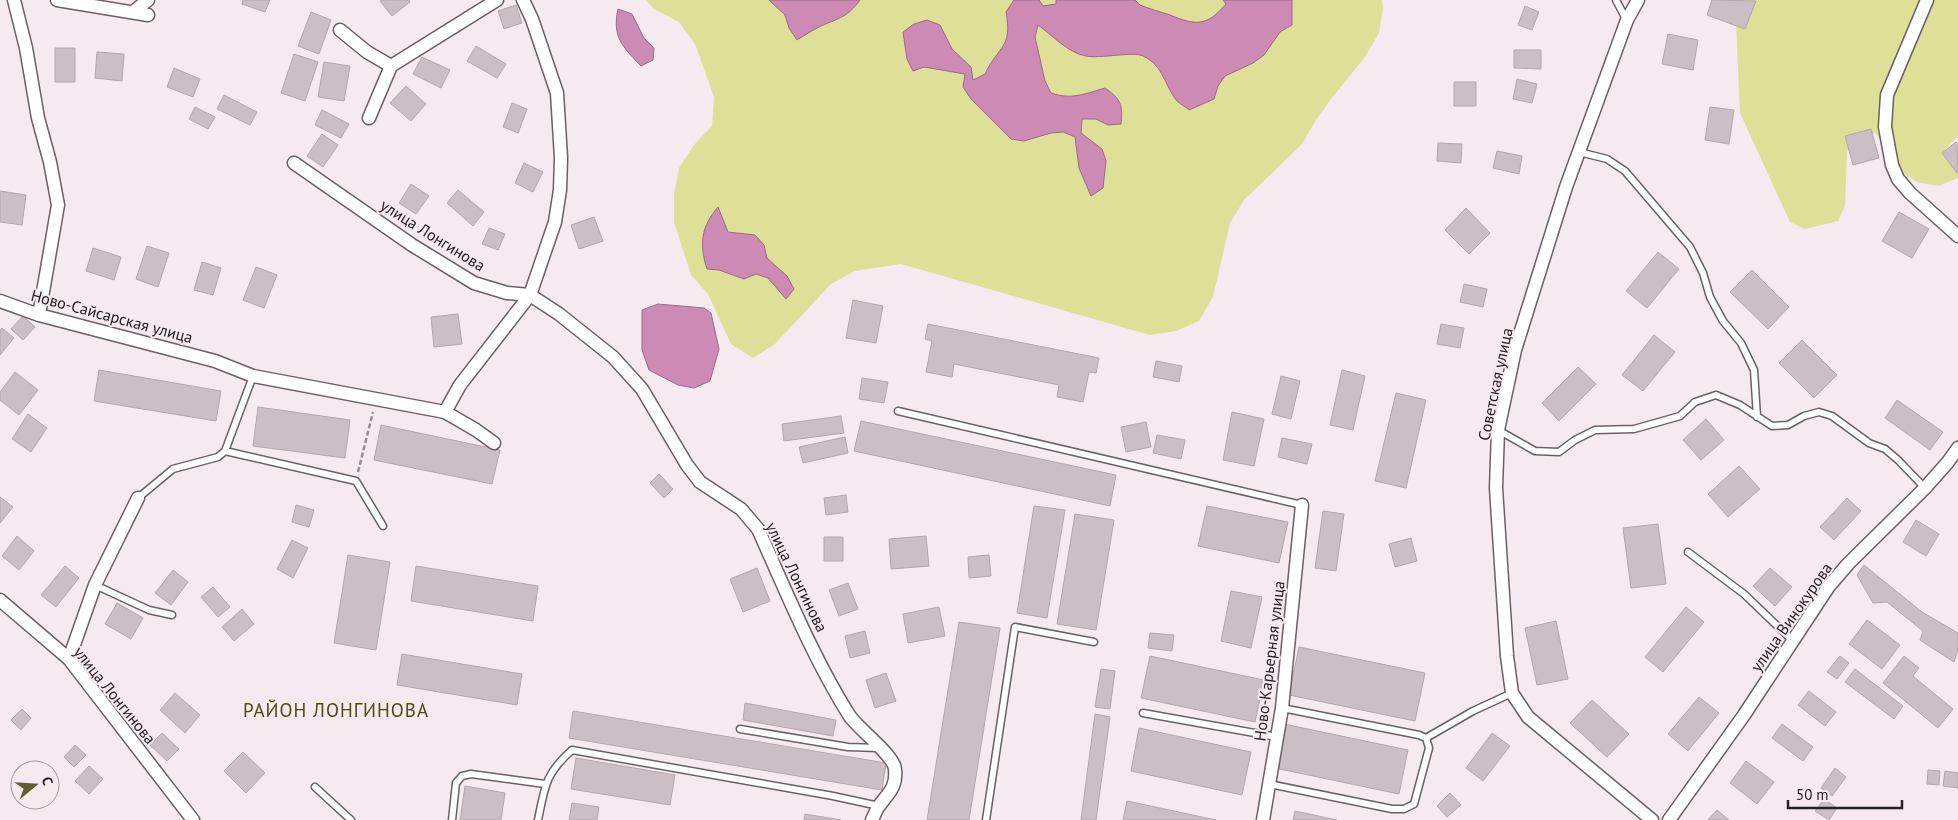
<svg xmlns="http://www.w3.org/2000/svg" width="1958" height="820" font-family="'PT Sans',sans-serif">
  <style>
    .green { fill: #dde096 }
    .water { fill: #cc8ab5; stroke: #9a6a89 }
    .building { fill: #cbbfc6; stroke: #b2a7ae }
    .lines { fill: none; stroke-linecap: round; stroke-linejoin: round }
    .service-casing { stroke: #6a6066; stroke-width: 9 }
    .minor-casing { stroke: #6a6066; stroke-width: 15 }
    .path { stroke: #968e93; stroke-width: 2.5; stroke-dasharray: 5 2.5; stroke-linecap: butt }
    .service { stroke: #fff; stroke-width: 6 }
    .minor { stroke: #fff; stroke-width: 12 }
    .labels { text-anchor: middle; stroke-width: 4; stroke-linejoin: round; paint-order: stroke }
    .street-label { font-size: 16px; fill: #252123; stroke: #f6eaf1 }
    .quarter-label { font-size: 19px; letter-spacing: 1px; fill: #4c4c0f; stroke: #f6eaf1 }
  </style>
  <rect width="100%" height="100%" fill="#f6eaf1"/>
  <!-- green -->
  <path class="green" d="M 646,0 L 1382,0 L 1383,8 L 1379,33 L 1365,57 L 1331,99 L 1316,120 L 1302,144 L 1244,200 L 1230,223 L 1213,297 L 1199,321 L 1176,331 L 1150,335 L 901,264 L 855,271 L 831,284 L 775,344 L 753,358 L 731,344 L 708,294 L 691,275 L 674,222 L 674,195 L 679,168 L 694,145 L 712,126 L 714,97 L 695,44 L 679,22 L 654,9 Z
    M 1735,0 L 1958,0 L 1958,136 L 1942,153 L 1958,158 L 1958,178 L 1938,186 L 1917,182 L 1902,173 L 1875,133 L 1847,151 L 1845,206 L 1838,221 L 1805,229 L 1790,222 L 1740,113 Z"/>
  <!-- water -->
  <path class="water" d="M 769,0 L 860,0 C 848,17 839,18 821,26 C 813,30 805,35 797,40 L 789,28 L 785,15 Z
    M 1014,0 L 1039,0 L 1043,6 L 1056,4 L 1056,0 L 1135,0 L 1140,5 C 1150,9 1161,12 1170,15 C 1197,26 1207,26 1226,4 L 1223,0 L 1292,0 L 1292,25 L 1280,32 L 1264,55 L 1253,63 L 1225,76 L 1218,86 L 1214,99 L 1189,110 C 1186,107 1180,104 1177,101 C 1164,85 1164,66 1143,56 C 1134,51 1100,59 1086,56 C 1068,53 1052,35 1038,25 L 1035,37 L 1045,81 L 1051,93 C 1072,100 1084,94 1105,88 C 1121,99 1123,105 1121,124 L 1108,125 L 1096,119 L 1082,119 L 1081,133 L 1102,149 L 1106,161 L 1103,188 L 1091,196 L 1079,168 L 1075,137 L 1063,132 L 1051,133 L 1024,141 L 1011,139 L 971,99 L 963,87 L 965,74 L 924,67 L 913,71 L 907,59 L 903,32 L 914,24 L 927,20 L 940,25 L 952,49 L 971,67 L 973,80 L 985,74 C 998,46 1013,48 1006,12 Z
    M 618,9 L 632,14 L 644,38 L 654,48 L 653,60 L 641,66 C 622,46 612,37 618,9 Z
    M 718,207 L 728,232 L 755,235 L 764,245 L 767,258 L 787,276 L 794,289 L 786,299 L 768,278 L 756,274 L 744,279 L 719,270 L 707,269 C 699,244 701,227 718,207 Z
    M 658,304 L 704,308 L 711,313 L 719,349 L 710,381 L 694,388 L 678,385 L 649,370 L 642,350 L 642,310 Z"/>
  <!-- building -->
  <path class="building" d="M 243,0 L 270,0 L 265,12 L 242,4 Z
    M 382,0 L 409,0 L 410,2 L 392,16 L 380,1 Z
    M 1712,0 L 1756,1 L 1745,29 L 1707,15 Z
    M 516,5 L 522,23 L 504,29 L 498,11 Z
    M 1525,6 L 1539,12 L 1532,30 L 1518,25 Z
    M 311,12 L 331,20 L 319,54 L 298,46 Z
    M 1668,34 L 1698,40 L 1693,70 L 1662,64 Z
    M 476,46 L 506,64 L 497,78 L 467,61 Z
    M 55,48 L 75,48 L 75,82 L 55,82 Z
    M 1514,50 L 1541,50 L 1541,69 L 1514,68 Z
    M 97,52 L 124,54 L 122,81 L 95,78 Z
    M 294,54 L 318,62 L 305,101 L 281,93 Z
    M 422,57 L 450,70 L 441,88 L 413,74 Z
    M 324,62 L 350,66 L 344,101 L 318,97 Z
    M 174,68 L 200,79 L 193,97 L 167,87 Z
    M 1517,79 L 1537,84 L 1532,103 L 1513,99 Z
    M 1454,82 L 1476,82 L 1476,106 L 1454,106 Z
    M 406,86 L 426,104 L 411,121 L 390,103 Z
    M 224,95 L 257,112 L 250,125 L 217,109 Z
    M 512,103 L 527,109 L 518,133 L 503,127 Z
    M 195,107 L 215,117 L 208,129 L 189,119 Z
    M 1710,107 L 1734,110 L 1729,144 L 1705,140 Z
    M 322,110 L 349,124 L 341,138 L 315,125 Z
    M 1871,129 L 1879,158 L 1853,165 L 1845,136 Z
    M 322,134 L 338,145 L 323,167 L 307,156 Z
    M 1956,142 L 1958,144 L 1957,173 L 1942,153 Z
    M 1438,143 L 1462,144 L 1461,163 L 1437,161 Z
    M 1497,151 L 1522,156 L 1519,174 L 1493,168 Z
    M 524,163 L 543,172 L 533,192 L 515,183 Z
    M 411,184 L 429,196 L 416,214 L 399,203 Z
    M 458,190 L 484,212 L 473,226 L 447,203 Z
    M 0,191 L 26,195 L 22,225 L 0,222 Z
    M 1466,208 L 1490,233 L 1469,254 L 1445,230 Z
    M 1899,212 L 1929,229 L 1912,258 L 1882,241 Z
    M 594,217 L 603,241 L 579,249 L 571,225 Z
    M 489,228 L 505,234 L 498,250 L 482,244 Z
    M 147,246 L 169,253 L 158,287 L 136,279 Z
    M 93,248 L 121,257 L 114,280 L 86,271 Z
    M 1658,252 L 1679,269 L 1647,308 L 1626,291 Z
    M 202,262 L 221,268 L 213,295 L 194,290 Z
    M 256,267 L 277,275 L 264,308 L 243,300 Z
    M 1752,270 L 1789,307 L 1768,329 L 1730,292 Z
    M 1464,284 L 1487,289 L 1483,307 L 1460,302 Z
    M 853,300 L 883,306 L 876,343 L 846,338 Z
    M 458,314 L 462,344 L 434,347 L 431,317 Z
    M 23,316 L 35,327 L 23,340 L 11,329 Z
    M 928,324 L 1099,358 L 1096,373 L 1089,372 L 1083,402 L 1057,397 L 1059,385 L 954,364 L 952,377 L 926,372 L 932,341 L 925,339 Z
    M 1441,324 L 1464,328 L 1460,348 L 1437,344 Z
    M 2,328 L 14,338 L 0,355 L 0,331 Z
    M 1654,335 L 1675,352 L 1643,391 L 1622,375 Z
    M 1802,340 L 1837,375 L 1814,398 L 1779,363 Z
    M 1156,361 L 1182,366 L 1179,382 L 1153,377 Z
    M 1578,367 L 1596,384 L 1559,421 L 1542,403 Z
    M 99,370 L 221,391 L 216,421 L 94,401 Z
    M 1342,370 L 1365,376 L 1353,430 L 1330,425 Z
    M 15,372 L 38,390 L 19,415 L 0,400 L 0,392 Z
    M 1281,376 L 1300,381 L 1291,419 L 1272,414 Z
    M 862,378 L 888,382 L 884,403 L 859,399 Z
    M 1396,393 L 1426,400 L 1406,488 L 1375,481 Z
    M 1897,400 L 1943,432 L 1930,450 L 1885,418 Z
    M 258,407 L 350,420 L 345,458 L 253,446 Z
    M 1232,412 L 1264,419 L 1254,466 L 1223,460 Z
    M 28,414 L 47,428 L 31,452 L 12,439 Z
    M 841,416 L 844,433 L 784,441 L 782,424 Z
    M 1706,419 L 1724,440 L 1701,460 L 1683,440 Z
    M 861,421 L 1116,475 L 1110,506 L 854,451 Z
    M 1146,422 L 1151,447 L 1126,452 L 1121,427 Z
    M 381,425 L 500,450 L 492,484 L 374,460 Z
    M 1157,435 L 1185,440 L 1181,459 L 1153,453 Z
    M 845,437 L 848,453 L 803,463 L 799,447 Z
    M 1282,438 L 1312,444 L 1307,464 L 1278,457 Z
    M 1739,466 L 1760,489 L 1728,517 L 1708,494 Z
    M 659,474 L 673,489 L 664,498 L 650,483 Z
    M 846,495 L 848,512 L 826,515 L 824,498 Z
    M 0,497 L 13,507 L 0,523 Z
    M 1847,498 L 1861,511 L 1834,540 L 1820,527 Z
    M 296,505 L 314,510 L 309,527 L 292,522 Z
    M 1034,506 L 1065,510 L 1047,618 L 1017,613 Z
    M 1207,506 L 1288,522 L 1279,563 L 1198,546 Z
    M 1323,511 L 1344,514 L 1336,571 L 1315,568 Z
    M 1075,514 L 1114,520 L 1096,630 L 1057,624 Z
    M 1916,520 L 1939,534 L 1926,556 L 1903,542 Z
    M 1658,524 L 1666,584 L 1631,588 L 1623,528 Z
    M 17,536 L 34,551 L 19,570 L 2,556 Z
    M 926,536 L 929,566 L 891,569 L 889,539 Z
    M 824,537 L 843,537 L 843,561 L 824,561 Z
    M 1411,538 L 1417,561 L 1395,567 L 1389,544 Z
    M 292,540 L 308,548 L 293,578 L 277,569 Z
    M 348,555 L 390,562 L 376,650 L 334,643 Z
    M 989,555 L 991,576 L 969,578 L 968,557 Z
    M 1864,565 L 1922,612 L 1958,633 L 1958,650 L 1954,662 L 1920,640 L 1923,631 L 1887,602 L 1873,603 L 1857,575 Z
    M 65,566 L 79,578 L 56,607 L 41,595 Z
    M 416,566 L 538,586 L 533,621 L 411,601 Z
    M 757,568 L 770,601 L 743,612 L 730,579 Z
    M 1770,568 L 1792,587 L 1775,606 L 1753,586 Z
    M 173,570 L 188,582 L 171,605 L 155,593 Z
    M 848,583 L 858,609 L 839,616 L 829,590 Z
    M 213,587 L 230,607 L 218,617 L 201,597 Z
    M 1231,591 L 1262,597 L 1251,648 L 1221,641 Z
    M 117,603 L 143,618 L 131,639 L 105,624 Z
    M 939,607 L 945,636 L 908,643 L 903,614 Z
    M 1686,607 L 1704,622 L 1663,672 L 1645,657 Z
    M 242,609 L 254,624 L 234,641 L 222,627 Z
    M 1867,620 L 1900,645 L 1882,669 L 1849,644 Z
    M 1556,621 L 1568,679 L 1537,685 L 1525,628 Z
    M 959,622 L 1000,628 L 969,820 L 927,820 Z
    M 865,631 L 870,653 L 850,658 L 845,636 Z
    M 1150,633 L 1174,635 L 1172,651 L 1148,648 Z
    M 1299,647 L 1425,673 L 1415,721 L 1289,695 Z
    M 402,654 L 522,674 L 517,705 L 397,685 Z
    M 1150,656 L 1264,680 L 1255,722 L 1141,698 Z
    M 1840,656 L 1849,663 L 1837,679 L 1827,672 Z
    M 1904,656 L 1919,668 L 1913,676 L 1953,709 L 1938,728 L 1883,683 Z
    M 1101,669 L 1115,671 L 1110,709 L 1095,707 Z
    M 1855,669 L 1903,706 L 1894,719 L 1845,682 Z
    M 886,673 L 896,701 L 875,708 L 866,680 Z
    M 1809,691 L 1836,712 L 1825,726 L 1798,705 Z
    M 175,693 L 200,715 L 185,733 L 160,710 Z
    M 1699,697 L 1719,713 L 1688,751 L 1668,734 Z
    M 1592,700 L 1629,734 L 1607,757 L 1570,723 Z
    M 745,703 L 836,720 L 833,736 L 743,720 Z
    M 22,709 L 31,718 L 21,730 L 11,720 Z
    M 573,711 L 886,763 L 882,790 L 569,738 Z
    M 1095,714 L 1110,717 L 1096,820 L 1081,820 Z
    M 1284,724 L 1408,750 L 1399,794 L 1275,768 Z
    M 1782,724 L 1813,747 L 1803,761 L 1772,738 Z
    M 1139,728 L 1251,752 L 1242,795 L 1131,771 Z
    M 162,733 L 179,749 L 167,761 L 150,745 Z
    M 1492,733 L 1510,746 L 1483,781 L 1466,768 Z
    M 75,745 L 86,755 L 74,767 L 64,757 Z
    M 243,752 L 265,773 L 246,793 L 224,771 Z
    M 576,758 L 675,775 L 670,805 L 571,789 Z
    M 1746,761 L 1774,782 L 1757,804 L 1730,783 Z
    M 89,766 L 103,779 L 89,794 L 75,781 Z
    M 1835,768 L 1846,777 L 1832,796 L 1821,788 Z
    M 1928,770 L 1940,771 L 1939,785 L 1927,784 Z
    M 1945,771 L 1958,773 L 1958,788 L 1943,786 Z
    M 465,786 L 505,793 L 501,820 L 460,820 Z
    M 1450,793 L 1461,805 L 1447,817 L 1437,806 Z
    M 1824,799 L 1837,808 L 1829,820 L 1815,811 Z
    M 1127,801 L 1216,820 L 1123,820 Z
    M 572,803 L 599,807 L 597,820 L 569,820 Z
    M 1717,810 L 1729,820 L 1708,820 Z
    M 1295,811 L 1337,820 L 1293,820 Z
    M 805,814 L 841,820 L 804,820 Z"/>
  <g class="lines">
    <defs>
      <path id="service" d="M 1616,0 L 1626,19
        M 1579,152 L 1607,159 L 1625,171 L 1690,247 L 1703,273 L 1710,297 L 1723,321 L 1741,343 L 1754,370 L 1757,417
        M 898,411 L 1302,505
        M 1498,430 L 1535,451 L 1559,452 L 1575,440 L 1595,430 L 1634,429 L 1659,422 L 1680,416 L 1695,402 L 1716,395 L 1740,405 L 1772,426 L 1788,425 L 1804,416 L 1819,412 L 1832,416 L 1869,443 L 1885,449 L 1898,460 L 1925,488
        M 225,451 L 253,376
        M 138,498 L 173,469 L 218,457 L 225,451 L 356,481 L 383,526
        M 1688,552 L 1744,594 L 1793,641
        M 95,585 L 149,610 L 172,615
        M 1143,713 L 1277,737
        M 740,729 L 848,747 L 879,748
        M 1426,738 L 1473,711 L 1512,693
        M 1269,784 L 1392,809 L 1404,809 L 1414,804 L 1429,748 L 1426,738 L 1419,735 L 1282,708
        M 315,787 L 351,820
        M 452,820 L 456,783 L 462,776 L 471,774 L 545,784
        M 538,820 C 545,786 545,774 572,750 L 833,796 L 879,806
        M 986,820 L 1015,627 L 1094,642"/>
      <path id="minor" d="M 14,0 L 26,48 L 38,118 L 50,162 L 58,205 L 39,315
        M 57,0 L 148,15
        M 1638,0 L 1627,20 L 1566,187 L 1515,350 L 1498,430 L 1496,488 L 1507,656 L 1512,693 L 1528,717 L 1652,820
        M 1927,0 L 1887,95 L 1885,127 L 1892,165 L 1898,179 L 1910,193 L 1958,236
        M 133,12 L 148,0
        M 340,30 L 367,52 L 391,66 L 497,0
        M 369,118 L 391,66
        M 294,163 L 412,245 L 474,283 L 507,293 L 530,295 L 559,314 L 613,357 L 642,389 L 687,465 L 700,482 L 741,509 L 758,529 C 786,591 813,658 849,715 C 858,729 894,755 895,769 C 897,788 888,793 879,806 C 876,810 874,816 872,820
        M 0,301 L 39,315 L 215,361 L 253,376 L 445,412 L 476,430 L 494,443
        M 445,412 L 460,385 L 530,295 L 555,222 L 560,190 L 561,158 L 557,93 L 532,19 L 523,0
        M 0,600 L 69,659 L 193,820
        M 69,659 L 95,585 L 138,498
        M 1263,820 L 1282,708 L 1302,505
        M 1669,820 L 1744,715 L 1829,586 L 1848,564 L 1925,488 L 1948,462 L 1958,448"/>
    </defs>
    <!-- service casing -->
    <use href="#service" class="service-casing"/>
    <!-- minor casing -->
    <use href="#minor" class="minor-casing"/>
    <!-- path -->
    <path class="path" d="M 358,472 L 373,412"/>
    <!-- service -->
    <use href="#service" class="service"/>
    <!-- minor -->
    <use href="#minor" class="minor"/>
  </g>
  <g class="labels">
    <!-- street labels -->
    <g class="street-label">
      <text transform="translate(433 235) rotate(32)" y="6">улица Лонгинова</text>
      <text transform="translate(112 316) rotate(15)" y="6">Ново-Сайсарская улица</text>
      <text transform="translate(1495 384) rotate(-78)" y="6">Советская улица</text>
      <text transform="translate(797 577) rotate(64)" y="6">улица Лонгинова</text>
      <text transform="translate(1791 617) rotate(-55)" y="6">улица Винокурова</text>
      <text transform="translate(1269 661) rotate(-83)" y="6">Ново-Карьерная улица</text>
      <text transform="translate(115 695) rotate(51)" y="6">улица Лонгинова</text>
    </g>
    <!-- quarter labels -->
    <g class="quarter-label">
      <text x="336" y="717">РАЙОН ЛОНГИНОВА</text>
    </g>
  </g>
  <!-- north arrow -->
  <g transform="translate(35 785) rotate(72)"><circle r="24" fill="#f6eaf1" stroke="#a29a9f"/>
  <path d="M0-4L9 19L0 12L-9 19Z" fill="#5e5f2d"/>
  <text y="-8" font-size="14" font-weight="bold" text-anchor="middle" fill="#252123">С</text>
  </g>
  <!-- scale -->
  <path d="M1788 800v8h114v-8" fill="none" stroke="#252123" stroke-width="2.5"/>
  <text x="1796" y="800" font-size="15" fill="#252123" stroke="#f6eaf1" stroke-width="4" paint-order="stroke">50 m</text>
</svg>
